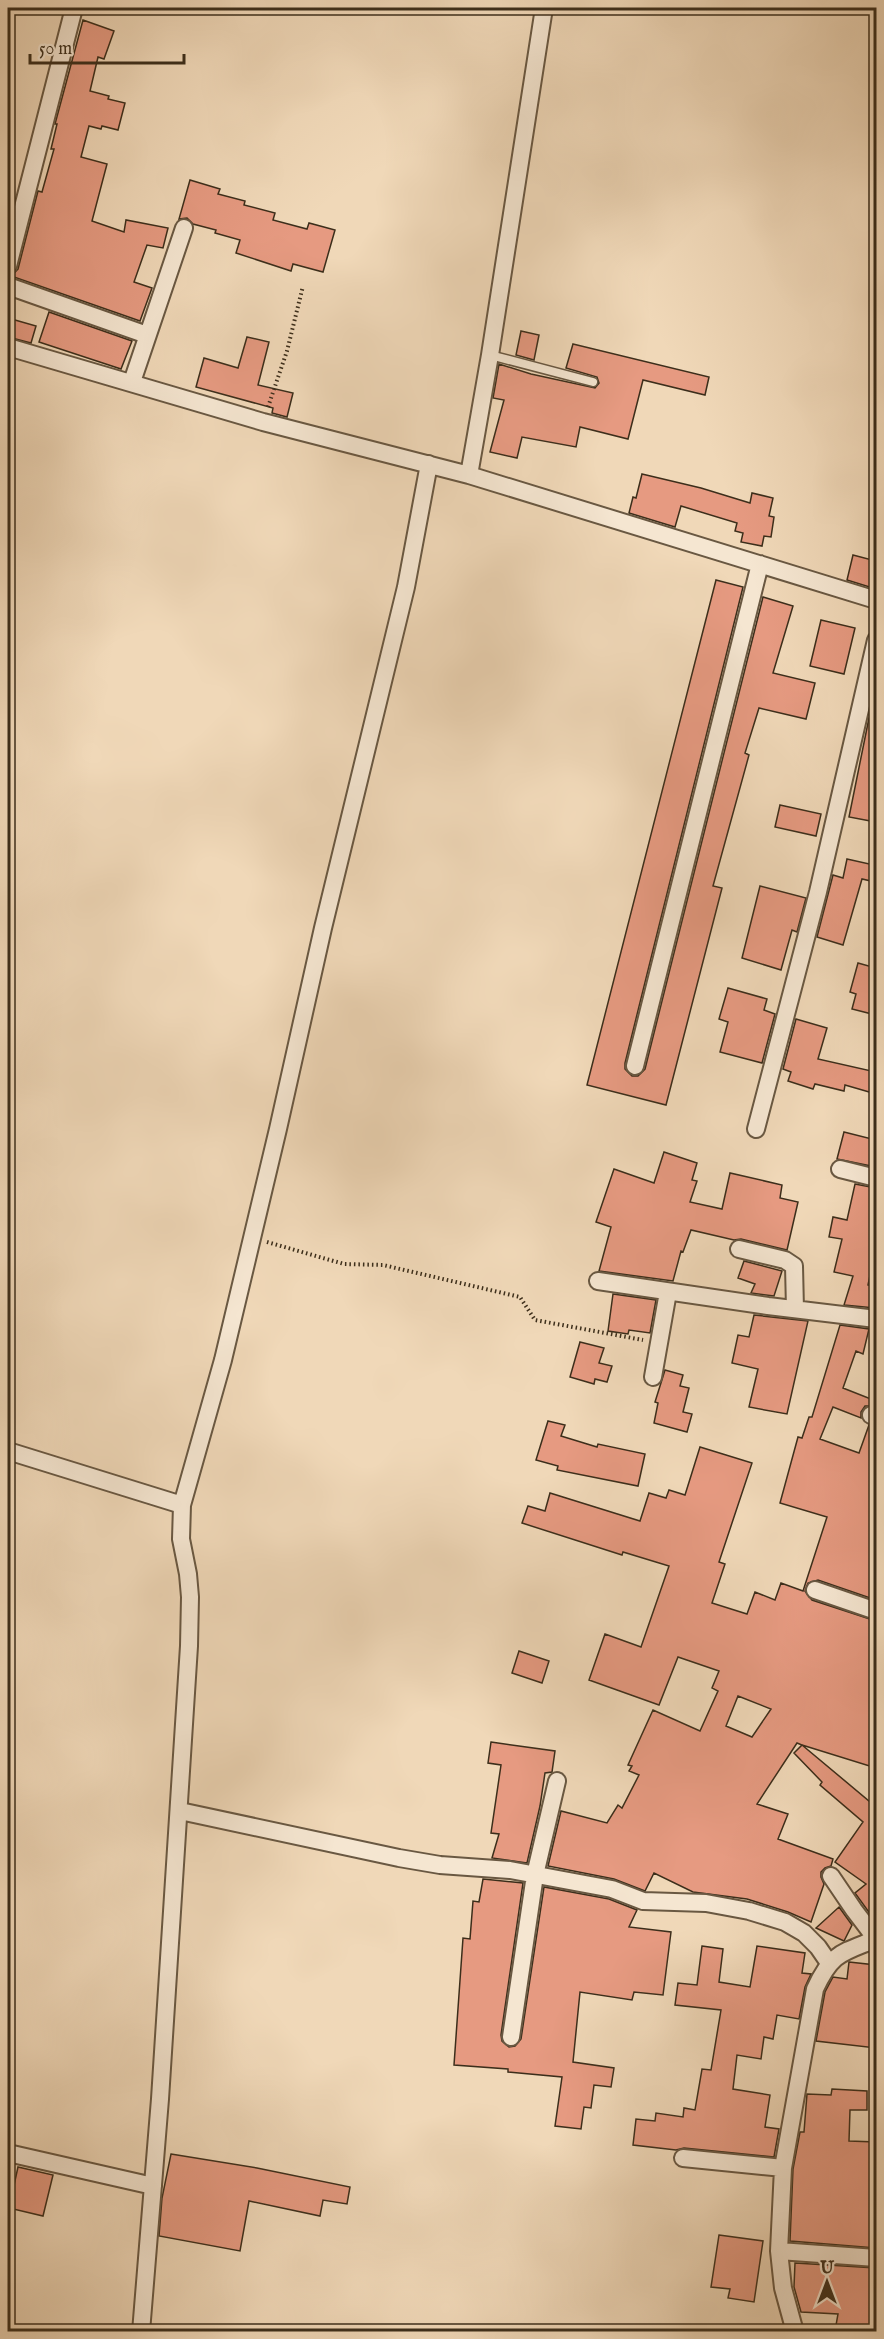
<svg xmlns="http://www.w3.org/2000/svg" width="884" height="2339" font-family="'IM FELL English',serif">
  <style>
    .building { fill: #e69a81; stroke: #3c2e1b; stroke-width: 1.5; fill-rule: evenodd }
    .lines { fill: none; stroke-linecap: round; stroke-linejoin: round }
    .service-casing { stroke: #695842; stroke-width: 11 }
    .minor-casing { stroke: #695842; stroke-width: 20 }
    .path { stroke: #3c2e1b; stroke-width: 4; stroke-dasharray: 1.5 3; stroke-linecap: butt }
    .service { stroke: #f5e6d1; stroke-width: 8 }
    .minor { stroke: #f5e6d1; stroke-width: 16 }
  </style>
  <rect width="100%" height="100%" fill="#f0d8b8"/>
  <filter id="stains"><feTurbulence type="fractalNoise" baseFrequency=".00333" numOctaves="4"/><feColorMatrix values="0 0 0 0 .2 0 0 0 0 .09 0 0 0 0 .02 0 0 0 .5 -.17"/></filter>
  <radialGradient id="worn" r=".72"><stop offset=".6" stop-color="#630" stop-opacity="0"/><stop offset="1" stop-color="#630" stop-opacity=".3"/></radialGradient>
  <!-- building -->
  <path class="building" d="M 83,20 L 114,31 L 104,59 L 98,57 L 90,91 L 109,96 L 108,99 L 125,103 L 118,130 L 102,126 L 101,129 L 89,126 L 81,157 L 107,164 L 92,221 L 124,232 L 126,220 L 168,228 L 163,248 L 147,245 L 134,282 L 152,288 L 140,321 L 11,276 L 18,269 L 38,191 L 42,192 L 54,149 L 51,149 L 57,124 L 55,124 Z
    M 190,180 L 220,189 L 218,194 L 245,201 L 244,205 L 275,213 L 273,220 L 307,229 L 309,223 L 335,230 L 323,272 L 293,264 L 291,271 L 236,253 L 240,240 L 215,233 L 216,230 L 193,224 L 187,218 L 179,219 Z
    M 49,312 L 132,341 L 121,369 L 39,342 Z
    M 8,318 L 36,326 L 31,343 L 8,337 Z
    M 521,331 L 539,335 L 534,360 L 516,355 Z
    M 247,337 L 269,342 L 258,385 L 293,393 L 287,417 L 272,413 L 273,408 L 196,387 L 204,358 L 238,368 Z
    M 573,344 L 709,377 L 705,395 L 643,380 L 628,439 L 580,427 L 576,447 L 522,437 L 517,458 L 490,452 L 504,400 L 493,398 L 499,364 L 531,374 L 595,388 L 599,383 L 597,377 L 566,368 Z
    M 642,474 L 701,488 L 750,503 L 752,493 L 773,498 L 769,516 L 774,517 L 771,537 L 764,536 L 762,546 L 741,542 L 743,533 L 735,531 L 737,523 L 681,506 L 675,527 L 629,513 L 633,497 L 636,498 Z
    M 853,555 L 876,561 L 876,589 L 847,580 Z
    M 716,580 L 743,587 L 625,1063 L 625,1069 L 632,1076 L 638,1076 L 645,1069 L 763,597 L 793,606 L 773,673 L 815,683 L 806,719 L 759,708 L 745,753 L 749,755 L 713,886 L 722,888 L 666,1105 L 587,1085 Z
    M 821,620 L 855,628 L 844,674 L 810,666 Z
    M 869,718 L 876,718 L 876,822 L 849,817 Z
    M 780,805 L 821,814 L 816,836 L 775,827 Z
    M 847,859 L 874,865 L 871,881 L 862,879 L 843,945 L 817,937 L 833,875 L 843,878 Z
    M 760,886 L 806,898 L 797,932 L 792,930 L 781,970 L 742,958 Z
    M 858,963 L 876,968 L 876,997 L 872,1014 L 852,1009 L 856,994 L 850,992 Z
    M 728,988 L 767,999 L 764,1010 L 775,1014 L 762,1063 L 720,1052 L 728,1022 L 719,1019 Z
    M 796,1019 L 827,1028 L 818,1059 L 876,1072 L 876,1094 L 845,1085 L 844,1091 L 815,1084 L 813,1089 L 788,1081 L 791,1072 L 783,1069 Z
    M 844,1132 L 876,1140 L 876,1167 L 837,1159 Z
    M 664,1152 L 697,1163 L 692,1180 L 697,1181 L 690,1202 L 722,1209 L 730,1173 L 782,1185 L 780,1198 L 798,1202 L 787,1250 L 741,1239 L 734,1240 L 691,1230 L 683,1252 L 681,1251 L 673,1281 L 599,1271 L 611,1227 L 596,1222 L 614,1169 L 654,1183 Z
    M 855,1184 L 876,1188 L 876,1247 L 868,1285 L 876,1287 L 875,1308 L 844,1305 L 853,1276 L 834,1272 L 842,1239 L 829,1237 L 833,1217 L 847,1220 Z
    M 744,1261 L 782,1271 L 774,1296 L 751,1293 L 755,1284 L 738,1278 Z
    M 613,1294 L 656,1300 L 650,1333 L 629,1330 L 628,1334 L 608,1331 Z
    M 754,1315 L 808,1321 L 787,1414 L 749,1407 L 758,1369 L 732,1363 L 738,1335 L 749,1337 Z
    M 840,1325 L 869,1329 L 863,1354 L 856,1351 L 843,1388 L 876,1401 L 876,1406 L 865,1406 L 861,1412 L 861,1418 L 833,1407 L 820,1439 L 859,1453 L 869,1425 L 876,1427 L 876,1600 L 818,1580 L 808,1583 L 805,1591 L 812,1600 L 876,1621 L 876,1768 L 802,1745 L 875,1806 L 876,1804 L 876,1922 L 855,1893 L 866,1884 L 835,1862 L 863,1822 L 820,1785 L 822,1782 L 794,1753 L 802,1745 L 797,1743 L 757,1804 L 788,1814 L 778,1839 L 833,1859 L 831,1866 L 825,1868 L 821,1872 L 821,1877 L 824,1884 L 811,1922 L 788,1912 L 747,1899 L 693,1892 L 654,1873 L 645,1891 L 614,1879 L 548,1866 L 561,1811 L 607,1823 L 618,1805 L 622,1808 L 639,1775 L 629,1771 L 632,1766 L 628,1765 L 653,1710 L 700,1731 L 718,1691 L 712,1688 L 719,1671 L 678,1657 L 659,1705 L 589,1680 L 605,1634 L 641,1647 L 669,1566 L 623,1552 L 622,1555 L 522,1523 L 528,1506 L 545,1511 L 550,1493 L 640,1521 L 649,1493 L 666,1498 L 669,1490 L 685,1495 L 700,1447 L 752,1463 L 719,1562 L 725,1564 L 712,1603 L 747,1614 L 755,1592 L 775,1600 L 781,1583 L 803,1591 L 827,1517 L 780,1503 L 798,1437 L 802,1438 L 809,1417 L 812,1417 ZM 738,1696 L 771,1709 L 752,1737 L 726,1726 Z
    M 580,1342 L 604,1348 L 599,1363 L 612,1366 L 607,1382 L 595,1379 L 594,1384 L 570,1377 Z
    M 665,1370 L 683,1375 L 680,1386 L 689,1388 L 683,1412 L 692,1414 L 687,1432 L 654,1423 L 658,1403 L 655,1402 Z
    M 548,1421 L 565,1425 L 561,1436 L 597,1447 L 598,1444 L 645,1454 L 638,1486 L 557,1470 L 558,1466 L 536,1460 Z
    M 519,1651 L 549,1661 L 542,1683 L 512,1673 Z
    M 491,1742 L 555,1751 L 552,1772 L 545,1773 L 540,1806 L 527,1863 L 492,1858 L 499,1834 L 491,1833 L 501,1765 L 488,1763 Z
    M 483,1879 L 523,1883 L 501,2035 L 502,2041 L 509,2047 L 515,2046 L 521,2039 L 544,1887 L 609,1899 L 637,1910 L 629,1927 L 671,1932 L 663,1995 L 634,1992 L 632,2000 L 580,1992 L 573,2062 L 614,2068 L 611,2087 L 594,2085 L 591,2108 L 584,2107 L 581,2129 L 555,2126 L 562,2077 L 508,2072 L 508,2069 L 454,2065 L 463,1938 L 470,1939 L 473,1901 L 479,1902 Z
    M 839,1907 L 852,1925 L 844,1941 L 816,1928 Z
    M 702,1946 L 723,1949 L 719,1982 L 750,1987 L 757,1946 L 805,1953 L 802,1973 L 811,1974 L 805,1987 L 799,2019 L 777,2015 L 773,2039 L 764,2037 L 761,2059 L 737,2055 L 733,2089 L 770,2095 L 765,2127 L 779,2129 L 774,2157 L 684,2148 L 676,2150 L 633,2145 L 636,2119 L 655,2121 L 656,2113 L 683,2117 L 684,2108 L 695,2110 L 702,2069 L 711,2070 L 721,2010 L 675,2005 L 678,1983 L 697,1985 Z
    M 849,1962 L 876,1965 L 876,2048 L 816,2041 L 825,1992 L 833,1977 L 847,1979 Z
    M 832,2089 L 867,2091 L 867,2110 L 850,2110 L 849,2141 L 876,2142 L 876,2248 L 790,2241 L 793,2169 L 800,2132 L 804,2132 L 807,2094 L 831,2095 Z
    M 171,2154 L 257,2168 L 350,2187 L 347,2204 L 323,2200 L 320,2216 L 249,2201 L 240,2251 L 159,2236 L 162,2198 Z
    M 18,2167 L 53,2175 L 43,2216 L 9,2208 Z
    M 719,2235 L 763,2241 L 754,2302 L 728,2298 L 730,2289 L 711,2287 Z
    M 795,2263 L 876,2268 L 876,2331 L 835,2331 L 838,2314 L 801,2312 L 794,2287 Z"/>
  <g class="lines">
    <defs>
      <path id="service" d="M 490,355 L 593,382"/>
      <path id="minor" d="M 8,266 L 74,8
        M 8,286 L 147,335
        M 8,347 L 263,422 L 469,475 L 876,600
        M 132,382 L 184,228
        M 469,475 L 490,355 L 544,8
        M 635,1066 L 760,564
        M 756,1129 L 818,892 L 876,640
        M 840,1169 L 876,1178
        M 739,1249 L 785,1260 L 794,1266 L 795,1309
        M 598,1281 L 768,1306 L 876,1319
        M 653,1377 L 668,1292
        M 871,1415 L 876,1417
        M 8,1451 L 182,1505
        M 815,1590 L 876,1611
        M 180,1811 L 399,1858 L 440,1865 L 510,1870 L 612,1889 L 643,1901 L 706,1903 L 749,1911 L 785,1922 L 804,1933 L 818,1947 L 829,1963
        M 831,1876 L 854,1910 L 876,1939
        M 511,2037 L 535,1875 L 557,1781
        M 8,2153 L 153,2186
        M 683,2158 L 783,2168
        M 779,2251 L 876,2258
        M 141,2332 L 160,2099 L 189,1646 L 190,1597 L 188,1574 L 181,1539 L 182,1505 L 223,1360 L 278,1129 L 323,928 L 406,587 L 429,464
        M 795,2332 L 783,2288 L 779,2251 L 783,2168 L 815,1989 C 832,1952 842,1953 876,1939"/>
    </defs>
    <!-- service casing -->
    <use href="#service" class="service-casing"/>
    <!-- minor casing -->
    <use href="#minor" class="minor-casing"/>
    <!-- path -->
    <path class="path" d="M 268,407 L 287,351 L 303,286
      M 267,1242 L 344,1264 L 383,1265 L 520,1297 L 535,1320 L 643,1340"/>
    <!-- service -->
    <use href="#service" class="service"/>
    <!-- minor -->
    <use href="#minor" class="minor"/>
  </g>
  <!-- margin -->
  <rect width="884" height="2339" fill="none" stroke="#f0d8b8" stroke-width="30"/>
  <rect x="9" y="9" width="866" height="2321" fill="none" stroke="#3c2e1b" stroke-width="3"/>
  <rect x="15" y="15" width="854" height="2309" fill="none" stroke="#3c2e1b" stroke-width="1.5"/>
  <!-- north arrow -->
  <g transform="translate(827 2282)" stroke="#f5e6d1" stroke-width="4.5" paint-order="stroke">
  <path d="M0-4.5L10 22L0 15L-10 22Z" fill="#3c2e1b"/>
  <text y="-9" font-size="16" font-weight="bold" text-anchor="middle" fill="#3c2e1b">U</text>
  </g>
  <!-- scale -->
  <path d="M30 54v9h154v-9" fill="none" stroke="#3c2e1b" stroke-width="3"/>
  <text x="39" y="54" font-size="18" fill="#3c2e1b" stroke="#f5e6d1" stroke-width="4.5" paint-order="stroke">50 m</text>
  <rect width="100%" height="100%" filter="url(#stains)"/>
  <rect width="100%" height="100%" fill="url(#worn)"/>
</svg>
